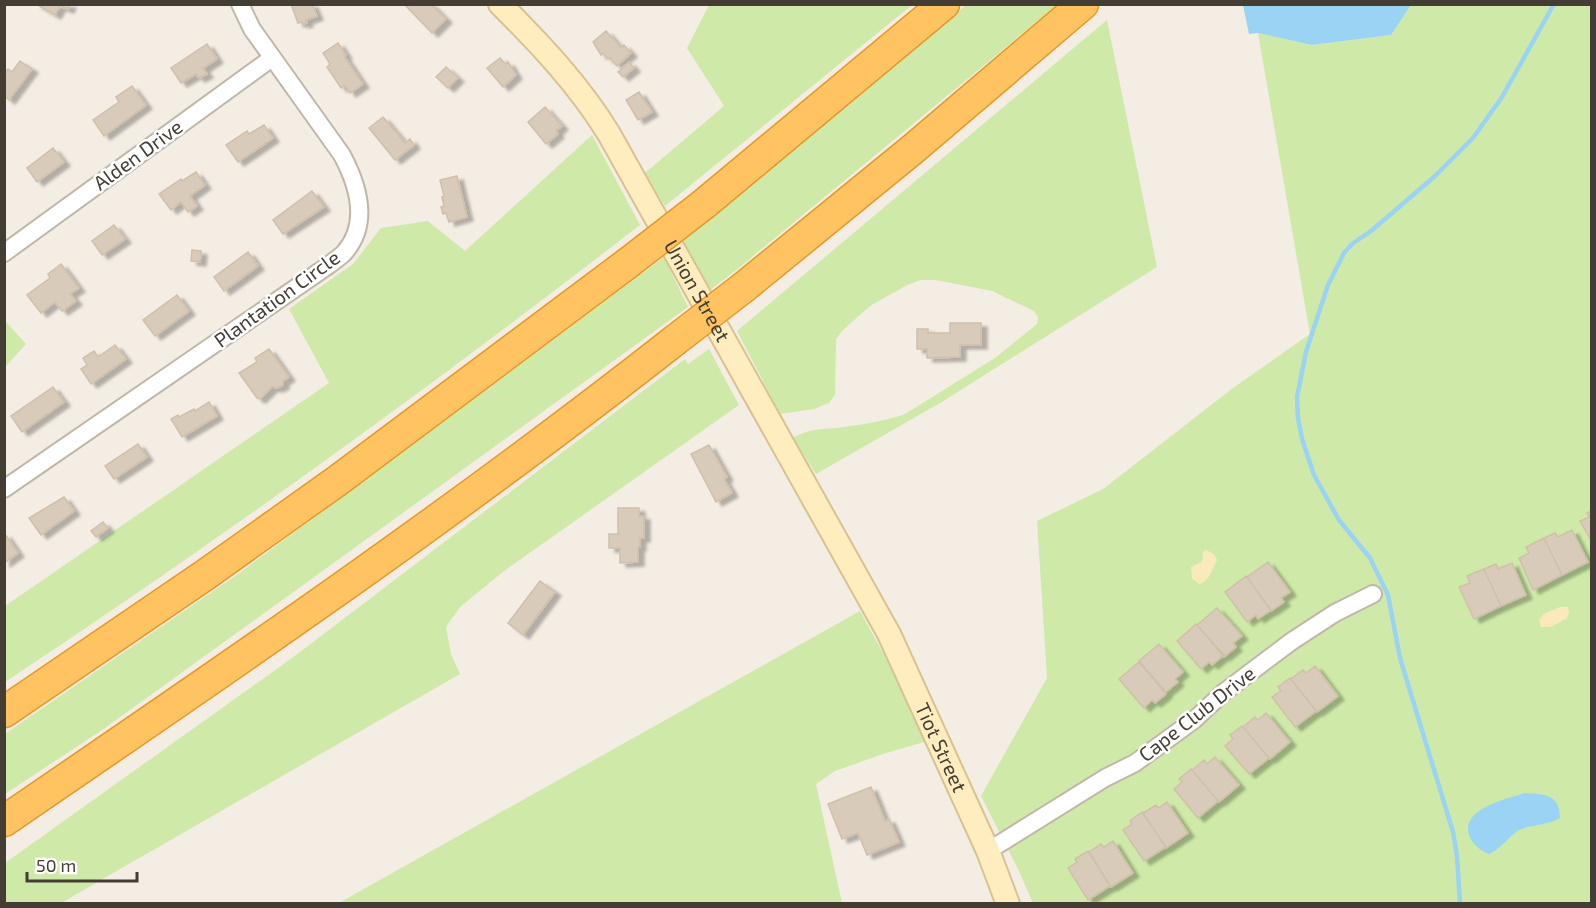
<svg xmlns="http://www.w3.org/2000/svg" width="1596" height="908" font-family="'Exo 2',sans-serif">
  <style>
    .green { fill: #cfeaa8 }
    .sand { fill: #faeabb }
    .water { fill: #9ad3f4 }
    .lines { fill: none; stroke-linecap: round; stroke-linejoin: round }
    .stream { stroke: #9ad3f4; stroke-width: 4.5 }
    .building { fill: #d8cbba; stroke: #d0c0aa; stroke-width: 1.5; filter: url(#shadow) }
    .street-casing { stroke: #c1b7a8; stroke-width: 20 }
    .secondary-casing { stroke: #d9c291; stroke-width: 26 }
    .highway-casing { stroke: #e69829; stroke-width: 33 }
    .street { stroke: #fff; stroke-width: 16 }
    .secondary { stroke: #ffedc0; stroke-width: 22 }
    .highway { stroke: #ffc361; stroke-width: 30 }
    .highway-bridge-casing { stroke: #e69829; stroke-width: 33; stroke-linecap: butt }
    .highway-bridge { stroke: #ffc361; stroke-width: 30 }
    .labels { text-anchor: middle; stroke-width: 5; stroke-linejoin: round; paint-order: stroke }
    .street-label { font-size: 20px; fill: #443d33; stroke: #fff }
  </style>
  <defs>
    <filter id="shadow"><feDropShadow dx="6" dy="4" stdDeviation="1.5" flood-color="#0004"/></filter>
  </defs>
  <rect width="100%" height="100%" fill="#f3ede3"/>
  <!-- green -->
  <path class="green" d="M 709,5 L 912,5 L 665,206 L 645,173 L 724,106 L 687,48 Z
    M 966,5 L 1057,5 L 735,271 L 709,291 L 680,242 Z
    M 1411,5 L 1591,5 L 1591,903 L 1033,903 L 1017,867 L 981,796 L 1047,678 L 1037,521 L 1103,489 L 1233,388 L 1310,334 L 1258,33 L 1312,45 L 1391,35 Z
    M 1107,20 L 1157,267 L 940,403 L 816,474 L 793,438 C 812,427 823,430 844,427 C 865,424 885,421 905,414 L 995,358 L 1037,324 L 1038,317 L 1034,311 L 992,291 L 936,280 L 921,280 L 907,285 L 870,306 L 843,330 L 836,339 L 835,395 L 829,403 L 814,409 L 780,414 L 737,331 Z
    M 592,135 L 640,225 C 433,385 223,538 5,682 L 5,606 L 329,383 L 289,309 L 353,264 L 381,228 L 428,221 L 465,251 Z
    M 664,257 L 688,307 L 105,728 L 5,794 L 5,734 L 241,572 Z
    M 5,321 L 26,344 L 5,367 Z
    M 709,349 L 739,405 L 504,571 L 460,607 L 446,627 L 451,654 L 460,674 L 61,903 L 5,903 L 5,863 L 292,658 L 685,359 L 688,364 Z
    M 860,611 L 931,740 L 883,754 L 835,771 L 816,784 L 842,903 L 337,904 Z"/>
  <!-- sand -->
  <path class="sand" d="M 1206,550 L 1214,554 L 1217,560 C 1212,569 1210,581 1199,584 L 1192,578 L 1191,567 L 1202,562 L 1203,552 Z
    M 1560,607 L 1568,607 L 1569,613 L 1567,618 L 1551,627 L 1541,627 L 1539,620 L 1544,614 Z"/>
  <!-- water -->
  <path class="water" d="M 1243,5 L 1243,4 L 1411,5 L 1391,35 L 1312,45 L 1258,33 L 1249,34 Z
    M 1525,793 C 1544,794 1560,794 1560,818 C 1546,826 1528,825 1519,830 C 1508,837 1501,849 1489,854 C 1482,852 1471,843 1469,835 C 1461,808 1507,799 1525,793 Z"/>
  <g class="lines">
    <!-- stream -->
    <path class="stream" d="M 1460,904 L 1457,856 L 1453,832 L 1400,658 L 1388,595 L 1370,558 L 1339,520 L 1314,475 L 1302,439 L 1298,418 L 1297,397 L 1306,352 L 1328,285 L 1344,253 L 1352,244 L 1371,231 L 1434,177 L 1473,138 L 1502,97 L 1554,4"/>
  </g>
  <!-- building -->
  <path class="building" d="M 36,4 L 70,4 L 68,9 L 60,6 L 55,15 Z
    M 291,4 L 312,4 L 317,16 L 306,20 L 307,23 L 303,24 L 302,22 L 298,23 Z
    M 404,4 L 431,4 L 446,19 L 432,33 Z
    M 606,31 L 621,48 L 624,45 L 631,53 L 617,66 L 610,58 L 608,59 L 603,53 L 601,55 L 593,42 Z
    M 338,43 L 346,55 L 344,56 L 363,84 L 350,93 L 345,85 L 341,88 L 327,67 L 330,64 L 323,53 Z
    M 207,44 L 217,59 L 203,68 L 207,74 L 199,78 L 196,74 L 181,83 L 171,68 Z
    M 500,58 L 505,64 L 508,62 L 516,75 L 503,87 L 487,68 Z
    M 20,61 L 32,69 L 9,100 L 4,96 L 4,74 L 8,69 L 12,72 Z
    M 629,62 L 634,68 L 623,77 L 618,72 Z
    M 446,67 L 458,78 L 448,88 L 436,77 Z
    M 132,86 L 146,105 L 104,136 L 93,120 L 119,102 L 116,97 Z
    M 639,92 L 652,112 L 638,120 L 626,100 Z
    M 545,107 L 562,126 L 556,131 L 558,134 L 546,144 L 528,122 Z
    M 383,117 L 405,143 L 410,139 L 414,145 L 395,160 L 369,128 Z
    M 264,125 L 273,138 L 238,162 L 226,145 L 247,131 L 249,134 Z
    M 53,148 L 64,162 L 37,182 L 27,168 Z
    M 196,172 L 205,185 L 190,196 L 197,206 L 188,212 L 181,202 L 171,210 L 159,194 L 181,179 L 182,181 Z
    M 457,176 L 467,217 L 449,222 L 446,213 L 443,214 L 441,207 L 444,206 L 442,197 L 444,196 L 440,180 Z
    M 312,191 L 324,207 L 283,234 L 273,220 Z
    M 114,225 L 125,239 L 102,255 L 92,241 Z
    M 192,250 L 201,251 L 200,262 L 191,261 Z
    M 248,252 L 258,266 L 224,291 L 214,277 Z
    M 61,264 L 79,288 L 70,294 L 76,301 L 62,311 L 55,302 L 41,313 L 27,295 L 50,278 L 48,274 Z
    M 177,295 L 189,311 L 155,336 L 143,320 Z
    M 950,323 L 981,323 L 981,345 L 960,345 L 960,357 L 927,358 L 927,349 L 917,349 L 917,329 L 928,329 L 928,333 L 950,333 Z
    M 115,345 L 126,359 L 91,384 L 81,369 L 87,365 L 83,358 L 94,351 L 98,357 Z
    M 269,349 L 289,377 L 283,381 L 283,385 L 277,388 L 272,387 L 260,399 L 257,398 L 239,373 L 257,362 L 255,358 Z
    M 53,387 L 64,402 L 22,432 L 11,416 Z
    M 209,402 L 217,416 L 182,437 L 171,419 L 178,415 L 179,417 L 194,409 L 195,411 Z
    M 138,444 L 147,457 L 114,479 L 105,466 Z
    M 709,445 L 727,477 L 724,479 L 732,493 L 716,502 L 691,454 Z
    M 64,497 L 74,511 L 41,535 L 29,518 Z
    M 618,508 L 639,508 L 639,516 L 644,516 L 644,538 L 640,538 L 640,547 L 638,547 L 638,562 L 620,563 L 620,548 L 609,548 L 609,534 L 618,534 Z
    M 1592,511 L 1592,542 L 1580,521 L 1589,517 L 1587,513 Z
    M 103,522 L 108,528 L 96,537 L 91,531 Z
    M 1572,530 L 1588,562 L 1562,575 L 1544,538 L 1555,533 L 1558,537 Z
    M 5,534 L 18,553 L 4,563 L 4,535 Z
    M 1544,538 L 1562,575 L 1533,590 L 1519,558 L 1529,553 L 1526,547 Z
    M 1268,562 L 1290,592 L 1281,598 L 1284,602 L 1271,611 L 1247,577 Z
    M 1512,563 L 1526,595 L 1501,606 L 1484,569 L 1496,564 L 1498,569 Z
    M 1484,569 L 1501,606 L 1474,619 L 1459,587 L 1470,583 L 1467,576 Z
    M 1246,576 L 1271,610 L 1258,619 L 1256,615 L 1247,622 L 1225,592 Z
    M 540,581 L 555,592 L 523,635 L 508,623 Z
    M 1217,608 L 1242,636 L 1233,643 L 1236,647 L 1224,657 L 1197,625 Z
    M 1196,624 L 1224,655 L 1212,665 L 1209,662 L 1201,669 L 1177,641 Z
    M 1159,644 L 1183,672 L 1175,679 L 1178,682 L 1166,692 L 1139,661 Z
    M 1139,662 L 1166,694 L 1155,703 L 1152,700 L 1144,708 L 1119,679 Z
    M 1315,666 L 1338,696 L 1317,712 L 1291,679 L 1303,670 L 1306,673 Z
    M 1290,678 L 1316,711 L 1295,727 L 1272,697 L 1281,691 L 1278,687 Z
    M 1266,713 L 1290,742 L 1270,759 L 1243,727 L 1255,717 L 1258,720 Z
    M 1242,726 L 1269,758 L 1249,774 L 1225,746 L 1233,739 L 1230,735 Z
    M 1215,757 L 1239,785 L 1219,802 L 1192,770 L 1204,760 L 1207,764 Z
    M 1191,769 L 1218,801 L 1198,818 L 1174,789 L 1182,782 L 1179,779 Z
    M 871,787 L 885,821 L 889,819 L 899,842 L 867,855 L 858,833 L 842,839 L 828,804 Z
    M 1167,802 L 1188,833 L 1166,848 L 1143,813 L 1156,805 L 1158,808 Z
    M 1142,812 L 1166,847 L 1144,861 L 1123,830 L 1132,824 L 1130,821 Z
    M 1113,841 L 1133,873 L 1111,887 L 1089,852 L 1101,844 L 1104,847 Z
    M 1088,851 L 1110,886 L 1088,900 L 1068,868 L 1077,862 L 1075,859 Z"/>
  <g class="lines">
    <defs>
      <path id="street" d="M 4,253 L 272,58
        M 4,489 L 329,265 C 334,261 340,257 344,253 C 370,224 358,185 342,155 L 252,29 L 240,4
        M 988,851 L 1105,778 L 1135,763 L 1194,720 L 1223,693 L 1292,641 L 1335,613 L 1373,594"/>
      <g id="secondary">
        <path id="s1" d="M 500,4 C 541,45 579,85 609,134 L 889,634 L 988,851 L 1008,904"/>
      </g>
      <path id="highway" d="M 704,204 L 944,4
        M 744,287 L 913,149 L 1083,4
        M 4,712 L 205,575 L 337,481 L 628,263
        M 4,821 C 231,666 458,511 674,341"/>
    </defs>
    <!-- street casing -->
    <use href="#street" class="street-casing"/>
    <!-- secondary casing -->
    <use href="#secondary" class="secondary-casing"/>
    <!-- highway casing -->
    <use href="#highway" class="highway-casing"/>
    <!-- street -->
    <use href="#street" class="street"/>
    <!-- secondary -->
    <use href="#secondary" class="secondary"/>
    <!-- highway -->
    <use href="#highway" class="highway"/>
    <defs>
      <path id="highway-bridge" d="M 628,263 L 704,204
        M 674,341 L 744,287"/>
    </defs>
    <!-- highway-bridge casing -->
    <use href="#highway-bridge" class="highway-bridge-casing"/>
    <!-- highway-bridge -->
    <use href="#highway-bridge" class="highway-bridge"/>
  </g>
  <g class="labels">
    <!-- street labels -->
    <g class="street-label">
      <text transform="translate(138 155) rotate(-36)" y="7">Alden Drive</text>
      <text dy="7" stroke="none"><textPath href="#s1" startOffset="350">Union Street</textPath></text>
      <text transform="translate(277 299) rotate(-36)" y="7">Plantation Circle</text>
      <text transform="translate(1197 714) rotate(-38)" y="7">Cape Club Drive</text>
      <text dy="7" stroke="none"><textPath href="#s1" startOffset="868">Tiot Street</textPath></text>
    </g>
  </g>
  <!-- border -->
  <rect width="1596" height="908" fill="none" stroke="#443d33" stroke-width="12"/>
  <!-- scale -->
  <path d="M27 872v9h110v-9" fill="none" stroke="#443d33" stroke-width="3"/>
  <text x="36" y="872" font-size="18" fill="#443d33" stroke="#ffffff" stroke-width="4.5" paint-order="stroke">50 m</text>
</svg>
